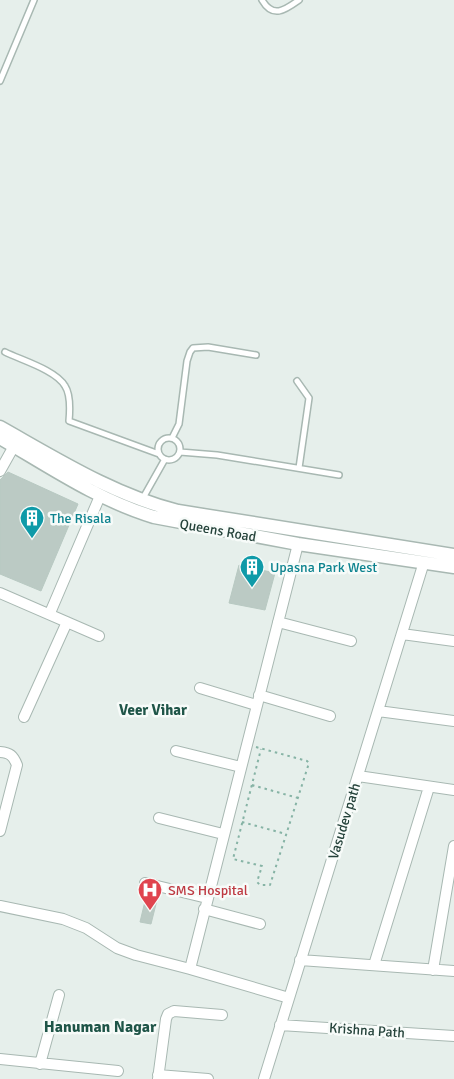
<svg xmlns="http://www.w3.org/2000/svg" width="454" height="1079" font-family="Signika,sans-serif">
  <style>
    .building { fill: #bbcac4; stroke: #b8c9c2 }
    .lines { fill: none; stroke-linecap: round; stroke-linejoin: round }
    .service-casing { stroke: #a8b8b2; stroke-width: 8 }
    .minor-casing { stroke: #a8b8b2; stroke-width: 12 }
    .tertiary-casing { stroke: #a8b8b2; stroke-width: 15 }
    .path { stroke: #86b3a5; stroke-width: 2; stroke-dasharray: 2.5 4; stroke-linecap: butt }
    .service { stroke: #fff; stroke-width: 5 }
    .minor { stroke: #fff; stroke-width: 10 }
    .tertiary { stroke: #fff; stroke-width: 12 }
    .labels { text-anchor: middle; stroke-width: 5; stroke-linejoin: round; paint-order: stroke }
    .culture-label { font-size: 14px; fill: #0d838f; stroke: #f7fbf9; text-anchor: start }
    .street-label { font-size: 14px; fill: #24423a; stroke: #f7fbf9 }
    .health-label { font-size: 14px; fill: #be3a42; stroke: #f7fbf9; text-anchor: start }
    .neighbourhood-label { font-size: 15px; font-weight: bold; fill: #1f5548; stroke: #f7fbf9 }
    .quarter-label { font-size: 16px; font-weight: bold; fill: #1f5548; stroke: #f7fbf9 }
  </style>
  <rect width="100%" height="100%" fill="#e6efeb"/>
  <!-- building -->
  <path class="building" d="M 8,472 L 78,504 L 41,591 L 0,574 L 0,480 Z
    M 239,565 L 275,573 L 265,610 L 229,603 Z
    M 146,897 L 157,900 L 151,924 L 140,922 Z"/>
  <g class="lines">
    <defs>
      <path id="service" d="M 262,0 C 273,19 285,10 299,0
        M 0,81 L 34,0
        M 5,352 C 21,360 56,370 65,386 C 71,395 70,410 69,421 L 159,454
        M 297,381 L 309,398 L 299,468
        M158 449a11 11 0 1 1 22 0a11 11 0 1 1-22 0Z
        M 172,438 L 179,424 L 187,361 L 190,352 L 193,348 L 208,347 L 256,355
        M 180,452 L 217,455 L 339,475
        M 143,498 L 165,459"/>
      <path id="minor" d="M 0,471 L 14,446
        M 0,593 L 99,636
        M 50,613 L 100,496
        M 278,622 L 351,641
        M 402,634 L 454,641
        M 200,688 L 256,705
        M 259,695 L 330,716
        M 378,711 L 454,721
        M 24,717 L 67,622
        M 176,751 L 241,767
        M 0,752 C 10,753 13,755 17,765 L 0,831
        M 358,776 L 454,790
        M 159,818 L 223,834
        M 145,883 L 207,898
        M 0,906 L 63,919 L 86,928 L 117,948 L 136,955 L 190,969 L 289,998
        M 204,909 L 260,924
        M 300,960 L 454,971
        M 374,965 L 429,787
        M 190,969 L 298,544
        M 433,970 L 454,846
        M 280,1025 L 454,1036
        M 0,1059 L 118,1071
        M 40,1064 L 59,995
        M 158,1075 L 208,1079
        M 158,1079 L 166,1019 L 168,1014 L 174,1011 L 222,1015
        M 264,1079 L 424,562"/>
      <path id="tertiary" d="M 0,427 C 57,459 114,495 178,511 L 454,555
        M 0,438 C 50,467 98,500 154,517 L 298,544 L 454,567"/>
    </defs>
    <!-- service casing -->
    <use href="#service" class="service-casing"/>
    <!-- minor casing -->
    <use href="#minor" class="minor-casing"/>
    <!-- tertiary casing -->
    <use href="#tertiary" class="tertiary-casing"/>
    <!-- path -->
    <path class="path" d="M 256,747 L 307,761 L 309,763 L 270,885 L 260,885 L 257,882 L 262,866 L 233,859 L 261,749
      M 252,785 L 298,798
      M 242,822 L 286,834"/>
    <!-- service -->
    <use href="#service" class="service"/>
    <!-- minor -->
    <use href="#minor" class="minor"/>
    <!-- tertiary -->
    <use href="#tertiary" class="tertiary"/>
  </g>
  <!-- icons -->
  <defs>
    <symbol id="building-pin" viewBox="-11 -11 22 30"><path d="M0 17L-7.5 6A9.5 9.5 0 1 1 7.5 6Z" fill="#0f9aa8" stroke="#f7fbf9"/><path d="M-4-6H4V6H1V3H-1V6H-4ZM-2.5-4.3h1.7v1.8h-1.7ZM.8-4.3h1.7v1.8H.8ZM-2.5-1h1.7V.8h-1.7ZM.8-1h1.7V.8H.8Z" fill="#fff"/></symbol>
    <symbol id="hospital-pin" viewBox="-11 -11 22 30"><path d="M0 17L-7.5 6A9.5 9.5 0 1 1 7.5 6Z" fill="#e0444e" stroke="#f7fbf9"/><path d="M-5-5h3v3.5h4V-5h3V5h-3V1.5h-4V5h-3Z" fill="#fff"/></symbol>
  </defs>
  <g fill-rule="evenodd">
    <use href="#building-pin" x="18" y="504" width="28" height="38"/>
    <use href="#building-pin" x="238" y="553" width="28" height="38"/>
    <use href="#hospital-pin" x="136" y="876" width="28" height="38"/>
  </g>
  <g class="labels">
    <!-- culture labels -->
    <g class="culture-label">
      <text x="50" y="523">The Risala</text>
      <text x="270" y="572">Upasna Park West</text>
    </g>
    <!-- street labels -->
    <g class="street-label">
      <text transform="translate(218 530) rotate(10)" y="5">Queens Road</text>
      <text transform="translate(344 821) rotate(-73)" y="5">Vasudev path</text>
      <text transform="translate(367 1030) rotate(4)" y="5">Krishna Path</text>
    </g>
    <!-- health labels -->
    <g class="health-label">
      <text x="168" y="895">SMS Hospital</text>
    </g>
    <!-- neighbourhood labels -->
    <g class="neighbourhood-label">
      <text x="153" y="715">Veer Vihar</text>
    </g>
    <!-- quarter labels -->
    <g class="quarter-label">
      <text x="100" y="1032">Hanuman Nagar</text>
    </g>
  </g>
</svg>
